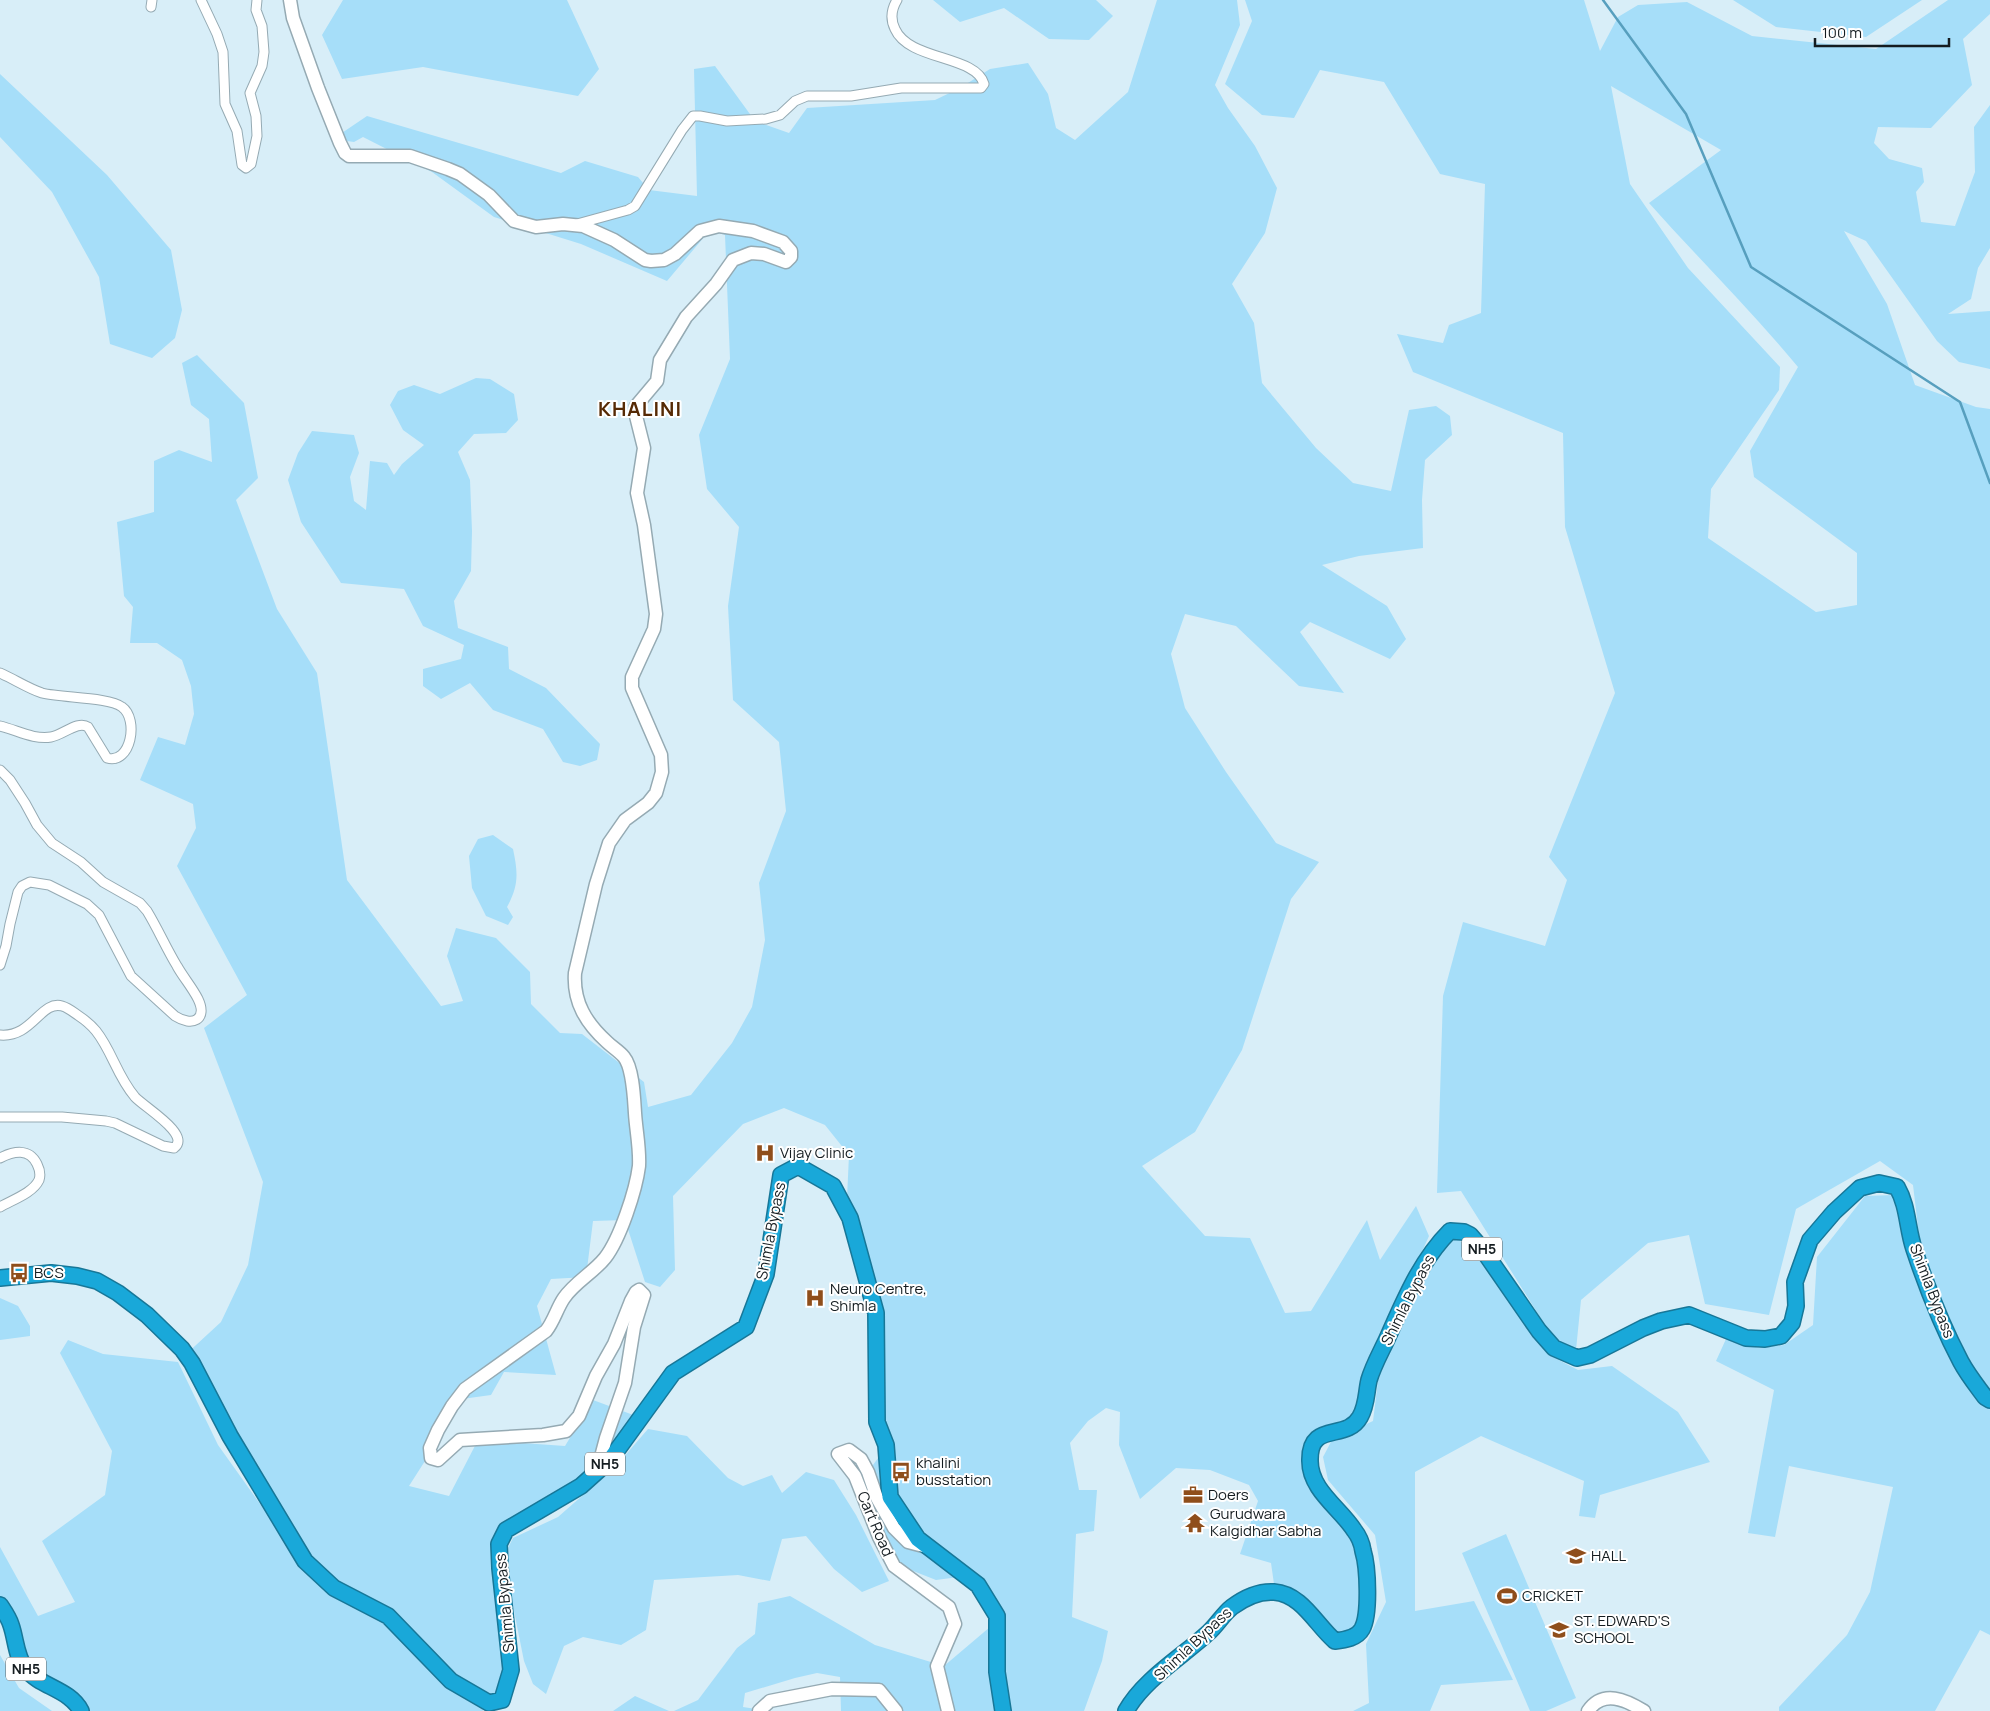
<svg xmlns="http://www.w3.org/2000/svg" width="1990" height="1711" font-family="Manrope,sans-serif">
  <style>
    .green { fill: #a6def9; fill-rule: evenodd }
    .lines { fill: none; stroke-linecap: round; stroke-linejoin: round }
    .stream { stroke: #579fbe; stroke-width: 2.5 }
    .street-casing { stroke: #95aab3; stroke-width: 11 }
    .secondary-casing { stroke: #95aab3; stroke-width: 15 }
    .highway-casing { stroke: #177798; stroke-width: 18 }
    .street { stroke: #fff; stroke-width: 9 }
    .secondary { stroke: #fff; stroke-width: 12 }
    .highway { stroke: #19a8d9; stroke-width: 15 }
    .labels { text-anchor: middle; stroke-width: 4; stroke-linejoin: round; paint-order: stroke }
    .shield { fill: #fff; stroke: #5a6063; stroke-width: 1 }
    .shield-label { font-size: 14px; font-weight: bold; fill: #141c20 }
    .poi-label { font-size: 15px; fill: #141c20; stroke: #fff; text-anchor: start }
    .street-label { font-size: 15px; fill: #141c20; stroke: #fff }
    .district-label { font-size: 20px; font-weight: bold; letter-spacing: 1px; fill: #562a05; stroke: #fff }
  </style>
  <rect width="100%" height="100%" fill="#d8eef8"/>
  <!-- green -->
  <path class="green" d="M 343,0 L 567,0 L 599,69 L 578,96 L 423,67 L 342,79 L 322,35 Z
    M 933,0 L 1096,0 L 1113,16 L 1089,40 L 1049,39 L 1004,8 L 960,22 Z
    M 1157,0 L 1237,0 L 1240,25 L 1215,85 L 1228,108 L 1255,146 L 1277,188 L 1265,233 L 1232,284 L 1254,323 L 1262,383 L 1316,448 L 1353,483 L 1391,491 L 1409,410 L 1436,406 L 1450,416 L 1452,435 L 1425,460 L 1422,500 L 1423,548 L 1359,556 L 1322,565 L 1387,606 L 1406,639 L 1390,659 L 1310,622 L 1300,632 L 1344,693 L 1299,686 L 1236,626 L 1185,614 L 1171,654 L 1185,708 L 1226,772 L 1276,843 L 1319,862 L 1291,899 L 1242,1050 L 1195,1132 L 1142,1166 L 1205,1236 L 1250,1238 L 1285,1313 L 1311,1311 L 1367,1220 L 1380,1260 L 1416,1206 L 1429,1236 L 1365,1379 L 1353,1421 L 1334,1429 L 1306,1463 L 1360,1552 L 1363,1590 L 1358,1629 L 1336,1637 L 1294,1595 L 1274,1584 L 1271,1563 L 1240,1554 L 1258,1501 L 1249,1485 L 1210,1470 L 1176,1468 L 1140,1499 L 1119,1445 L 1120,1412 L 1106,1408 L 1088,1421 L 1070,1443 L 1079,1490 L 1097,1490 L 1094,1531 L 1076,1534 L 1072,1617 L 1108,1631 L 1102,1661 L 1084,1711 L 841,1711 L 840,1677 L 817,1673 L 795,1678 L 745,1693 L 743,1707 L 769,1711 L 674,1711 L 698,1700 L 737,1648 L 755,1634 L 758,1603 L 790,1596 L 875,1645 L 944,1666 L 1003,1616 L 974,1575 L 936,1580 L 898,1565 L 863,1479 L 888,1444 L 878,1422 L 878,1313 L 847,1198 L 849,1155 L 825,1125 L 784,1108 L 743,1124 L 673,1196 L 675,1270 L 660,1287 L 645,1282 L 625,1220 L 593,1221 L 586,1277 L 551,1279 L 537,1306 L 556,1375 L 504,1372 L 491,1395 L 462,1399 L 455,1414 L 409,1486 L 449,1496 L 478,1440 L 565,1446 L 593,1400 L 636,1416 L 609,1459 L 504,1529 L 509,1671 L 499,1699 L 452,1680 L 389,1614 L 335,1585 L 307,1559 L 223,1440 L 183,1357 L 221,1322 L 248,1265 L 263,1182 L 204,1028 L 247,995 L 177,866 L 196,828 L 193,804 L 140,780 L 158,737 L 185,745 L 194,714 L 191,686 L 182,660 L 157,643 L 130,643 L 133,607 L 124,596 L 117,522 L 154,512 L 154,461 L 179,450 L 212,462 L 209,419 L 191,405 L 182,363 L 197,355 L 244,403 L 258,478 L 236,500 L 277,609 L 317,673 L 347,880 L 441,1006 L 463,1001 L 447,956 L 456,928 L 496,938 L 530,972 L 531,1004 L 560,1033 L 582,1034 L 644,1082 L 648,1107 L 691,1095 L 732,1043 L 752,1007 L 765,940 L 759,883 L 786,811 L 779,742 L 733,700 L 728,606 L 739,527 L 707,489 L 699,435 L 730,359 L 725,235 L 710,230 L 667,281 L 581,244 L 494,217 L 432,172 L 363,137 L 354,142 L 333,139 L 367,116 L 561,173 L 585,161 L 638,177 L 649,190 L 697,196 L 694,69 L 715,66 L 755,121 L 789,133 L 807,108 L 935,100 L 960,88 L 990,69 L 1028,63 L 1048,94 L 1056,128 L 1075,140 L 1128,92 Z
    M 1245,0 L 1584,0 L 1600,51 L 1618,17 L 1638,5 L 1687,2 L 1752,36 L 1876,49 L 1948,0 L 1990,0 L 1990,14 L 1963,39 L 1972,85 L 1931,128 L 1878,127 L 1874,143 L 1889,159 L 1922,168 L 1924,182 L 1916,192 L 1921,222 L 1955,226 L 1975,172 L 1974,127 L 1990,105 L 1990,248 L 1978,268 L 1971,299 L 1948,314 L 1990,311 L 1990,369 L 1959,362 L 1937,341 L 1866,241 L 1844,231 L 1887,304 L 1915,385 L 1976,407 L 1990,409 L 1990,1390 L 1969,1362 L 1921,1252 L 1913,1185 L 1880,1161 L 1796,1209 L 1769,1315 L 1705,1304 L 1689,1235 L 1648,1243 L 1581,1300 L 1576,1350 L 1555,1341 L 1461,1191 L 1437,1193 L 1443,996 L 1463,922 L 1545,946 L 1567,880 L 1549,857 L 1615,693 L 1565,527 L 1563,433 L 1413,372 L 1397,334 L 1443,343 L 1449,325 L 1481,313 L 1485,184 L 1440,174 L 1384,82 L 1320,70 L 1294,118 L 1262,115 L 1225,84 L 1252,21 ZM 1611,86 L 1721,150 L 1649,203 C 1698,258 1751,310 1798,367 L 1750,451 L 1754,477 L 1857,553 L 1857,605 L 1816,612 L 1708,538 L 1711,489 L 1779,390 L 1780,367 L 1688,268 L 1630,184 Z
    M 1733,0 L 1922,0 L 1866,37 L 1776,27 Z
    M 0,74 L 107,175 L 171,250 L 182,310 L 175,338 L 152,358 L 110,344 L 99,277 L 52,192 L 0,137 Z
    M 476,378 L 490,379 L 514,394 L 518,420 L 506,433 L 474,434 L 458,452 L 470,480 L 472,531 L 471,571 L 454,601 L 458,628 L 508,647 L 509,669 L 546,688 L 600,744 L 597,760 L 580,766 L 563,762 L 543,729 L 493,710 L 470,683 L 441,699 L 423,686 L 423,669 L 461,659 L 464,645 L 423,626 L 404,589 L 341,583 L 301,522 L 288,480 L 298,453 L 312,431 L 354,435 L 359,453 L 350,477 L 354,501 L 366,510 L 370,461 L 387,463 L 394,475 L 402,464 L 424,445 L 403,430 L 390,405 L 398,391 L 414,385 L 440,394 Z
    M 493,835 L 513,849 C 518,873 519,885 507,907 L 513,917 L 508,925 L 486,916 L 472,888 L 469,856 L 478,839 Z
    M 1894,1195 L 1901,1210 L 1911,1265 L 1953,1364 L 1985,1403 L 1990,1405 L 1990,1635 L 1980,1630 L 1935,1711 L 1779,1711 L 1779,1707 L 1847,1635 L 1870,1592 L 1893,1487 L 1789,1466 L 1775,1537 L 1748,1533 L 1774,1390 L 1716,1361 L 1726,1339 L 1759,1348 L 1784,1345 L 1813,1325 L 1817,1257 L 1865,1196 Z
    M 1456,1239 L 1470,1246 L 1549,1355 L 1578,1370 L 1612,1366 L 1678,1412 L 1710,1462 L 1600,1495 L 1595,1518 L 1579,1516 L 1584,1481 L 1481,1436 L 1415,1472 L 1415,1611 L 1474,1601 L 1513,1680 L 1441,1685 L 1430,1711 L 1353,1711 L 1369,1703 L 1366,1644 L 1386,1602 L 1375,1535 L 1328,1480 L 1323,1457 L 1332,1440 L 1373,1421 L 1379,1373 L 1410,1303 L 1443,1247 Z
    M 0,1298 L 18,1306 L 30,1326 L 30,1336 L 0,1340 Z
    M 68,1340 L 103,1354 L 178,1362 L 218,1445 L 303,1564 L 387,1619 L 449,1684 L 482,1708 L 483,1711 L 82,1711 L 20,1663 L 0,1619 L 0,1547 L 38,1616 L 75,1602 L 42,1541 L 105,1495 L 112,1451 L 60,1353 Z
    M 648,1429 L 687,1436 L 728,1478 L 743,1486 L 772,1475 L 782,1493 L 806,1472 L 834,1480 L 856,1515 L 889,1581 L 862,1592 L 834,1569 L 806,1536 L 782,1539 L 770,1581 L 738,1575 L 654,1580 L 646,1630 L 621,1645 L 583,1637 L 564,1646 L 546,1694 L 533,1684 L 524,1661 L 513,1606 L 507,1550 L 513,1538 L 558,1517 L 615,1467 Z
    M 1506,1534 L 1576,1698 L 1546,1711 L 1530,1711 L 1462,1553 Z
    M 0,1655 L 19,1688 L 52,1711 L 0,1711 Z
    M 635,1696 L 669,1711 L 613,1711 Z"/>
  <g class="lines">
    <!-- stream -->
    <path class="stream" d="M 1603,0 L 1686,114 L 1751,267 L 1960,402 L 1990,483"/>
    <defs>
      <path id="street" d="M 201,0 L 217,34 L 223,52 L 225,104 L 237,131 L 242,165 L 246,168 L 251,164 L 257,136 L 256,116 L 250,93 L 262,66 L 264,52 L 262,26 L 256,10 L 257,0
        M 151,7 L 152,0
        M 577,224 L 628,210 L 635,206 L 682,130 L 693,116 L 700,116 L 727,121 L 766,119 L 780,115 L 795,101 L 807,96 L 851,96 L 901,88 L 981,88 L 984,84 C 976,55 909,61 895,29 C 890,19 891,10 897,0
        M 0,673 C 14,679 27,688 42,693 C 61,698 109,697 122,707 C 139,719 131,765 107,758 L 88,727 C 78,720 63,735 51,737 C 34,740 17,730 0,726
        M 0,770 L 10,780 L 25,803 L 37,825 L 52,843 L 81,862 L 103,882 L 140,903 L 147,911 C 158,929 166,948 177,966 C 183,977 192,987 198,999 C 208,1020 192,1027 175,1016 L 131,976 L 99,915 L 87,904 L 49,885 L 30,882 L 22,886 L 18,892 L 10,924 L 6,946 L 0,965
        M 0,1035 C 32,1038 41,1000 62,1006 C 69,1008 73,1012 79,1016 C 85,1020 91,1025 96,1031 C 112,1051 117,1076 135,1097 C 144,1107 192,1135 174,1148 L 163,1146 L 115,1123 L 106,1121 L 62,1117 L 0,1117
        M 0,1158 C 14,1151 29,1148 37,1164 C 40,1170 41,1174 39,1180 C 33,1193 12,1200 0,1207"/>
      <path id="secondary" d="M 290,0 L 293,18 L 318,88 L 340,143 L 345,153 L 349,156 L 410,156 L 448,169 L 460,174 L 489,195 L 514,221 L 536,227 L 563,224 L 583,226 L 614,240 L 645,260 L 651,261 L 664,260 L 675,254 L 700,231 L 719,226 L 753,231 L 783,242 L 791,251 L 791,257 L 786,262 L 764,254 L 751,253 L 733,260 L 716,284 L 686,317 L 660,360 L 657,381 L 636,406 L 636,416 L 644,448 L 637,493 L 644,525 L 656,614 L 654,629 L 632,677 L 632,688 L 661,755 L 662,772 L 656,793 L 648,803 L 625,820 L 609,843 L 596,884 L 575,973 C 573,1002 586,1023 607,1042 C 612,1047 619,1051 624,1057 C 633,1068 634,1098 635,1113 C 636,1130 640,1148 639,1166 C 636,1190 620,1239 605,1258 C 593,1273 575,1282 564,1298 C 557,1308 554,1321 546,1331 L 465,1389 L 452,1406 L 438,1430 L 430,1448 L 431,1458 L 438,1460 L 460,1440 L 543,1435 L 566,1431 L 579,1416 L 596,1376 L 614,1344 L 631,1301 L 636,1292 L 639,1290 L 644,1295 L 634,1327 L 625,1383 L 606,1438 L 597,1472
        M 927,1547 L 908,1542 L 894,1528 L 877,1498 L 868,1472 L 861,1459 L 849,1450 L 838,1454 L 855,1476 L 879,1537 L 894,1566 L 949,1607 L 955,1624 L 937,1666 L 948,1711
        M 759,1711 L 770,1701 L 832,1689 L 879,1690 L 896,1711
        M 1588,1711 C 1603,1689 1626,1700 1644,1711"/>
      <path id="highway" d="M 0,1278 L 51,1273 L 77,1276 L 97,1281 L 118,1293 L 147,1315 L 182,1349 L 192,1363 L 230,1436 L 305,1561 L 334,1588 L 388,1616 L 451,1681 L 489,1703 L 502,1700 L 511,1670 L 500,1568 L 499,1544 L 506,1530 L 581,1486 L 610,1460 L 673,1373 L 746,1327 L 766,1274 L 781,1175 L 798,1166 L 833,1186 L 850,1218 L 876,1313 L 877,1422 L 886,1445 L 890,1497 L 918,1539 L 978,1585 L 997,1616 L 997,1672 L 1003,1711
        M 0,1605 C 4,1611 9,1618 11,1625 C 16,1639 16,1658 26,1669 C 40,1687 70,1689 81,1711
        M 1126,1711 C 1144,1679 1182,1657 1209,1632 C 1217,1625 1223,1614 1232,1607 C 1244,1598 1259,1591 1274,1592 C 1302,1594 1316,1625 1335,1641 C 1345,1640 1357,1638 1362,1629 C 1370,1615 1368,1567 1363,1551 C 1362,1544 1358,1535 1354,1530 C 1340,1508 1310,1490 1310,1461 C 1309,1420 1346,1442 1360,1417 C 1367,1405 1366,1393 1369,1380 C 1373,1366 1381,1352 1387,1339 C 1404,1301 1420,1261 1450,1231 L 1464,1232 L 1470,1235 L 1483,1250 L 1539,1331 L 1554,1348 L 1577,1358 L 1590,1355 L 1643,1328 L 1661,1321 L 1689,1315 L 1746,1338 L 1765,1339 L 1781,1336 L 1792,1323 L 1796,1306 L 1795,1282 L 1810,1240 L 1834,1212 L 1860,1188 L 1879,1183 L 1897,1187 C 1908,1206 1907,1228 1914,1249 C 1927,1288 1942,1326 1961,1362 C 1968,1375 1977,1386 1985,1397 L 1990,1400"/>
    </defs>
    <!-- street casing -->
    <use href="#street" class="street-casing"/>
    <!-- secondary casing -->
    <use href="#secondary" class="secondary-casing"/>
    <!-- highway casing -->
    <use href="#highway" class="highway-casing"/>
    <!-- street -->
    <use href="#street" class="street"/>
    <!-- secondary -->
    <use href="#secondary" class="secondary"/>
    <!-- highway -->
    <use href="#highway" class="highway"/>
  </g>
  <!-- icons -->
  <defs>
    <symbol id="hospital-bare" viewBox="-9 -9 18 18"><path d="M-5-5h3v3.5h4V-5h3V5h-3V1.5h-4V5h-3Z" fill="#8f4e1b" stroke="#fff" stroke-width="2.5" paint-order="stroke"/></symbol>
    <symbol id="bus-bare" viewBox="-9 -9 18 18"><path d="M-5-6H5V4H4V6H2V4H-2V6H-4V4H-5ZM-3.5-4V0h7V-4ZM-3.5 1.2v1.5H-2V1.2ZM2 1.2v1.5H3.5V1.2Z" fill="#8f4e1b" stroke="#fff" stroke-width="2.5" paint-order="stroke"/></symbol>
    <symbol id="office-bare" viewBox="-9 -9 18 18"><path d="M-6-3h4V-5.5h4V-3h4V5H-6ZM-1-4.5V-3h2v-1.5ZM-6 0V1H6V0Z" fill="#8f4e1b" stroke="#fff" stroke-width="2.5" paint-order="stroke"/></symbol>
    <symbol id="temple-bare" viewBox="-9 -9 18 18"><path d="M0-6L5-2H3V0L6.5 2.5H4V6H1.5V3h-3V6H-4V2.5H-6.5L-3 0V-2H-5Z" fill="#8f4e1b" stroke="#fff" stroke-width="2.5" paint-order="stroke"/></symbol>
    <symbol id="school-bare" viewBox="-9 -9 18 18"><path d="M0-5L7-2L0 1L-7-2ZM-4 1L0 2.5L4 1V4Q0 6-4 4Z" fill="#8f4e1b" stroke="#fff" stroke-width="2.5" paint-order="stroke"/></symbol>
    <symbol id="stadium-bare" viewBox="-9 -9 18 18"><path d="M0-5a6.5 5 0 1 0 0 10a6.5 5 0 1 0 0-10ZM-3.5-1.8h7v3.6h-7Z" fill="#8f4e1b" stroke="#fff" stroke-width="2.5" paint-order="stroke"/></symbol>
  </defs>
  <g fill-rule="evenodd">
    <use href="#hospital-bare" x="751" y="1139" width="28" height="28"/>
    <use href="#bus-bare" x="5" y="1259" width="28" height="28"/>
    <use href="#hospital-bare" x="801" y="1284" width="28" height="28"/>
    <use href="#bus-bare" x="887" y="1458" width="28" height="28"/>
    <use href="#office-bare" x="1179" y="1481" width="28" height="28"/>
    <use href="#temple-bare" x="1181" y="1509" width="28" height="28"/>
    <use href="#school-bare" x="1562" y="1542" width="28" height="28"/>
    <use href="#stadium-bare" x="1493" y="1582" width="28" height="28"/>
    <use href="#school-bare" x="1545" y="1616" width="28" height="28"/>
  </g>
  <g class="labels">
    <!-- shield labels -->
    <g class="shield">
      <rect x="1462" y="1237.5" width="40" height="23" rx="4"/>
      <rect x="585" y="1452.5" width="40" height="23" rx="4"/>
      <rect x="6" y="1657.5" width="40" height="23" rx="4"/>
    </g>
    <g class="shield-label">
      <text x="1482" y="1254">NH5</text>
      <text x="605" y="1469">NH5</text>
      <text x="26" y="1674">NH5</text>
    </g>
    <!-- poi labels -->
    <g class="poi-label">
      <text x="780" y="1158">Vijay Clinic</text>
      <text x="34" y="1278">BCS</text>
      <text x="830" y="1294">Neuro Centre,<tspan x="830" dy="17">Shimla</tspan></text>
      <text x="916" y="1468">khalini<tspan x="916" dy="17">busstation</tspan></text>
      <text x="1208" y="1500">Doers</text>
      <text x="1210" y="1519">Gurudwara<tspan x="1210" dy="17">Kalgidhar Sabha</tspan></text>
      <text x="1591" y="1561">HALL</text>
      <text x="1522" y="1601">CRICKET</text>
      <text x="1574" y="1626">ST. EDWARD'S<tspan x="1574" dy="17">SCHOOL</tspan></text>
    </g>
    <!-- street labels -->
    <g class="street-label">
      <text transform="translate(771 1231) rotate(-79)" y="5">Shimla Bypass</text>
      <text transform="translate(1932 1291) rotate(69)" y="5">Shimla Bypass</text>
      <text transform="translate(1408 1300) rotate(-63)" y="5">Shimla Bypass</text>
      <text transform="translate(875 1524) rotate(67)" y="5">Cart Road</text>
      <text transform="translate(505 1603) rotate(-95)" y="5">Shimla Bypass</text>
      <text transform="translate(1193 1644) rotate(-43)" y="5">Shimla Bypass</text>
    </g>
    <!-- district labels -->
    <g class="district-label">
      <text x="640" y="416">KHALINI</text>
    </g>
  </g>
  <!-- scale -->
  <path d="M1815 38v8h134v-8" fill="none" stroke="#141c20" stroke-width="2.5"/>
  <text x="1822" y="38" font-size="15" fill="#141c20" stroke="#ffffff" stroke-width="4" paint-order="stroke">100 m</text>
</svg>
